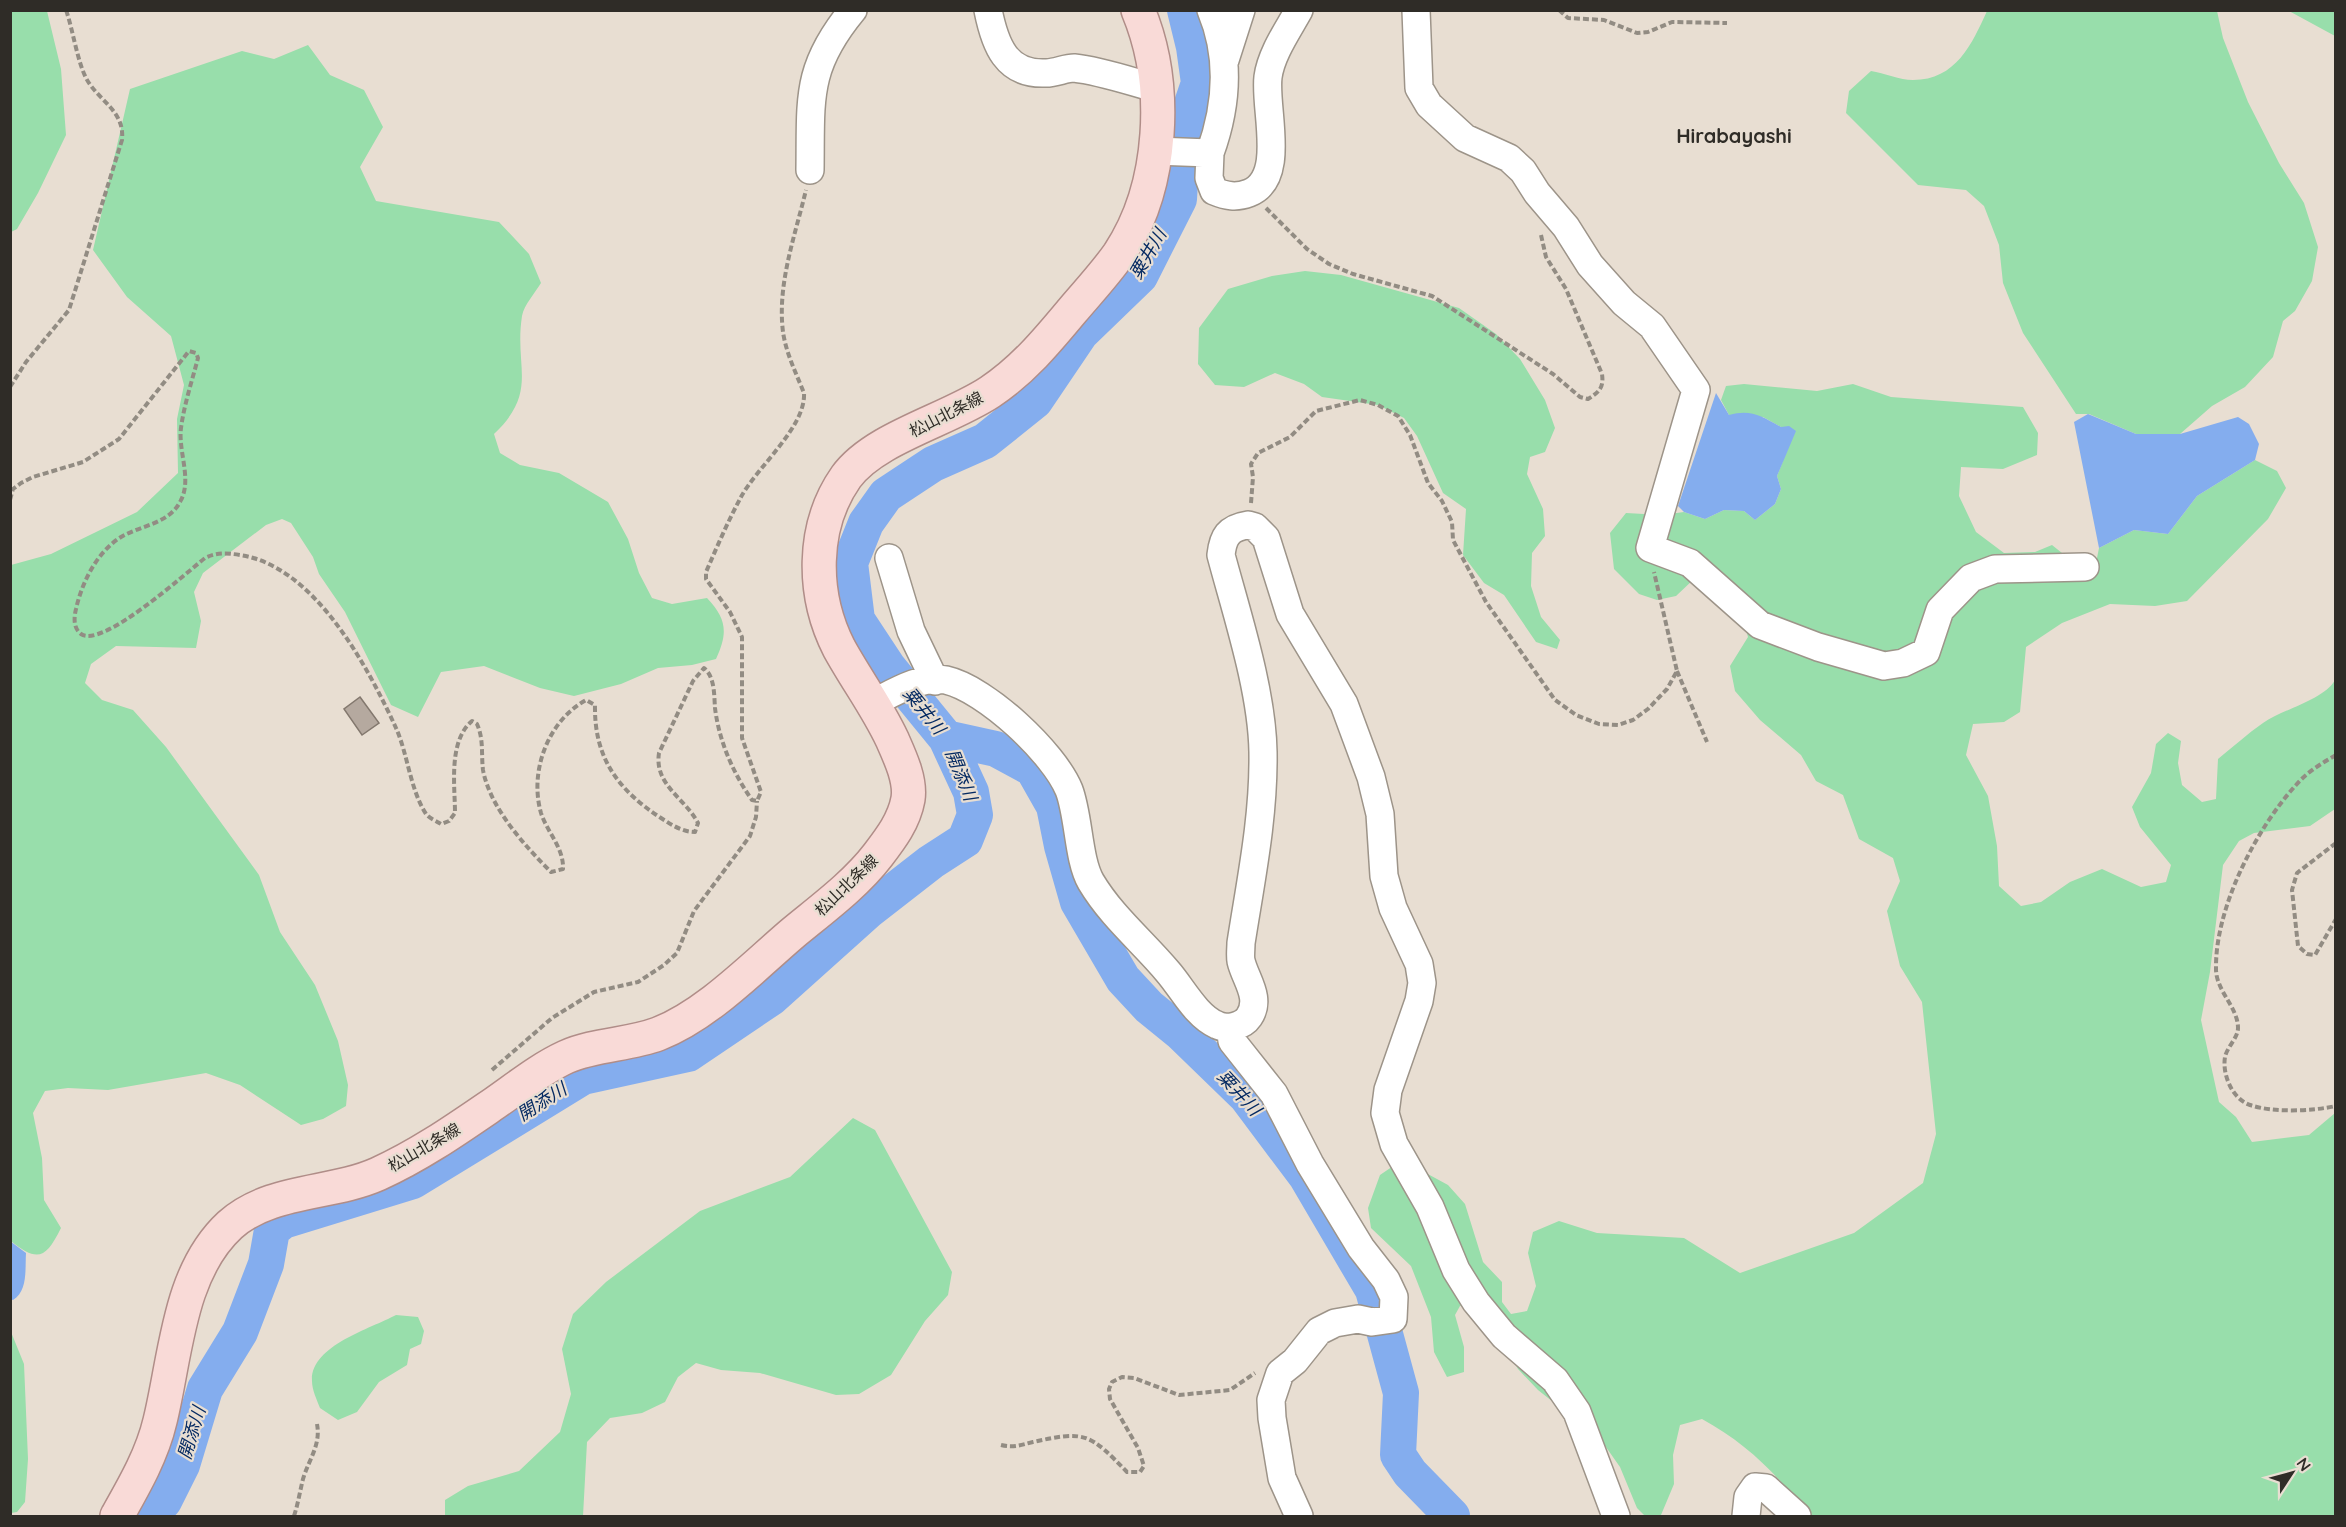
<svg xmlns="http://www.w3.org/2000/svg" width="2346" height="1527" font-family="Quicksand,'Noto Sans JP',sans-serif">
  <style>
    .green { fill: #98deab }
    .water { fill: #84adee }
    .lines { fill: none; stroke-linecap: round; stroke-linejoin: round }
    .river { stroke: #84adee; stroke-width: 36 }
    .building { fill: #b5a99f; stroke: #83786e; stroke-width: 1.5 }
    .minor-casing { stroke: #9d9489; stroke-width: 30 }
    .major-casing { stroke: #b08d88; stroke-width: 36 }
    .path { stroke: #928c83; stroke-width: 4; stroke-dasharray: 6 3; stroke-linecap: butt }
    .minor { stroke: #fff; stroke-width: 27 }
    .major { stroke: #f9dad7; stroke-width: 33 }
    .labels { text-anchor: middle; stroke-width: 4.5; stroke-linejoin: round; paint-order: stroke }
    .street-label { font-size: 16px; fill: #2f2c27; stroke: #e8ded2 }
    .water-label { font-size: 18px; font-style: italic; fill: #052a62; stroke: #e8ded2 }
    .quarter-label { font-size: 20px; font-weight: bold; fill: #2f2c27; stroke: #e8ded2 }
  </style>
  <rect width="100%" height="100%" fill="#e8ded2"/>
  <!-- green -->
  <path class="green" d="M 10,11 L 47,11 L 61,69 L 66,135 L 38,193 L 17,229 L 11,232 Z
    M 1987,11 L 2217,11 L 2223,38 L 2248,102 L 2279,163 L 2304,203 L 2318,247 L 2312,281 L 2295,311 L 2283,321 L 2273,357 L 2245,387 L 2212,406 L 2180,434 L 2136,434 L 2089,414 L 2076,414 L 2023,333 L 2003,283 L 1999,245 L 1984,206 L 1966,190 L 1918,185 L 1846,113 L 1849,91 L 1871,71 C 1884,73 1900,80 1913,80 C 1956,80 1972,44 1987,11 Z
    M 2289,11 L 2335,11 L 2335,36 Z
    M 308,45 L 330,75 L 364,90 L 383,127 L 360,167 L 376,201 L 499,222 L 529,254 L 541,283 C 535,293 524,305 522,316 C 514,368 539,391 494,434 L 500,453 L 520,465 L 559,473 L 608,502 L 628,539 L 639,573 L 652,598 L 672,604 L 707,598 C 727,619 728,633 716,659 L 692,665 L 658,668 L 621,684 L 574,696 L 540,688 L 484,666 L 441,672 L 418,717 L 391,705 L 345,612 L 319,574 L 313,557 L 291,523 L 282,519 L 266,525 L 203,573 L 194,592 L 201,621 L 196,648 L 116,646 L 91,664 L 85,683 L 102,700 L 133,710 L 166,747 L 259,875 L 280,932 L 315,985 L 338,1041 L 348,1085 L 346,1106 L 323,1119 L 301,1125 L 240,1085 L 206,1073 L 108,1090 L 68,1088 L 45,1091 L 33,1113 L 42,1158 L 44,1200 L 61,1228 C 46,1258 38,1263 11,1241 L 11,565 L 51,554 L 137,512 L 178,473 L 177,419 L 184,385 L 171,336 L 127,297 L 93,250 L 130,89 L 242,51 L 274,59 Z
    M 1305,271 L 1341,275 L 1459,308 L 1496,334 L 1520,359 L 1545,400 L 1555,428 L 1545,452 L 1530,457 L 1527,474 L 1543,509 L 1545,536 L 1532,553 L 1531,586 L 1541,617 L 1560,640 L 1557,649 L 1536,642 L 1504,595 L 1484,583 L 1463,555 L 1466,509 L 1443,493 L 1417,436 L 1404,418 L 1378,405 L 1322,397 L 1304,384 L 1275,373 L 1244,387 L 1215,385 L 1198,364 L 1199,328 L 1228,289 L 1272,276 Z
    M 1744,384 L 1817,391 L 1853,384 L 1891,397 L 2023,407 L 2038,433 L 2037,455 L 2003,469 L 1961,467 L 1959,496 L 1976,532 L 2004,553 L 2035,552 L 2052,545 L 2067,557 L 2096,563 L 2099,548 L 2134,530 L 2168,534 L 2197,496 L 2255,460 L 2277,471 L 2286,488 L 2268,519 L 2187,601 L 2155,606 L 2110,604 L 2062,623 L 2026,647 L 2020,712 L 2004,722 L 1973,724 L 1966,755 L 1988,796 L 1997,846 L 1999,886 L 2021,906 L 2041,902 L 2070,882 L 2102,869 L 2141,887 L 2166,882 L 2171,865 L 2140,827 L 2132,807 L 2151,773 L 2156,744 L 2168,733 L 2181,741 L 2178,763 L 2182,785 L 2202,802 L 2216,799 L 2218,759 C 2233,747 2247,734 2263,723 C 2283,709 2324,700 2335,680 L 2335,809 L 2310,826 L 2254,833 L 2239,841 L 2223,865 L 2210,972 L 2201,1020 L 2219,1102 L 2236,1117 L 2252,1142 L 2309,1135 L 2335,1113 L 2335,1516 L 1808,1516 C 1780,1476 1746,1443 1702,1419 L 1680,1425 L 1673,1455 L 1674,1484 L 1661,1515 L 1645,1516 L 1637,1508 L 1620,1467 L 1601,1440 L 1538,1390 L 1518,1369 L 1506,1348 L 1468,1301 L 1460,1306 L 1455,1315 L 1464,1347 L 1464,1372 L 1447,1377 L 1434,1352 L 1431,1317 L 1411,1266 L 1371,1228 L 1368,1208 L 1380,1175 L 1402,1160 L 1448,1185 L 1465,1204 L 1483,1262 L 1502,1282 L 1502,1302 L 1511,1314 L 1527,1311 L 1536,1286 L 1528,1253 L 1533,1232 L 1559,1221 L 1597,1233 L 1684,1238 L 1740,1273 L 1854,1233 L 1923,1183 L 1936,1134 L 1922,1002 L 1900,966 L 1887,911 L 1900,881 L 1893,858 L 1859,839 L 1843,795 L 1816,781 L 1801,755 L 1760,720 L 1735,691 L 1730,666 L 1748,637 L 1738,601 L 1694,579 L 1676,596 L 1657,600 L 1639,594 L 1614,569 L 1610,533 L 1626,513 L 1662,515 L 1684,512 L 1705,519 L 1724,510 L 1744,511 L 1755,520 L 1775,504 L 1781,489 L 1777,476 L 1783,461 L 1781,427 L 1763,417 L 1729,415 L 1721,400 L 1726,386 Z
    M 853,1118 L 875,1130 L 952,1272 L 948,1295 L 925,1321 L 891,1375 L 859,1394 L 836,1395 L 760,1373 L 721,1370 L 696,1363 L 678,1377 L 665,1402 L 642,1413 L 610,1418 L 587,1442 L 583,1516 L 445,1516 L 445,1500 L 468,1486 L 519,1471 L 560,1432 L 571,1394 L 562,1349 L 573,1314 L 606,1282 L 700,1211 L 790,1177 Z
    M 396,1315 L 418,1317 L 424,1331 L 421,1344 L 410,1349 L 407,1365 L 379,1382 L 357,1412 L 338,1420 L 320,1408 C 317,1400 312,1390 312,1381 C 310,1346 370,1329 396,1315 Z
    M 11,1332 L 24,1364 L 28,1459 L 25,1502 L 17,1512 L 11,1513 Z"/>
  <!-- water -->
  <path class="water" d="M 1716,393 L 1729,415 C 1751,409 1761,416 1781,427 L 1789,426 L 1796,431 L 1777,476 L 1781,489 L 1775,504 L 1755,520 L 1744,511 L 1724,510 L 1705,519 L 1684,512 L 1678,506 Z
    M 2088,414 L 2136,434 L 2180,434 L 2238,417 L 2249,424 L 2259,444 L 2255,460 L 2197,496 L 2168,534 L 2134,530 L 2099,548 L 2074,422 Z
    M 10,1241 L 26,1253 C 25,1269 28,1291 13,1300 L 10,1299 Z"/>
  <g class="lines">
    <!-- river -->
    <path class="river" d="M 1185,10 L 1194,47 L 1199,83 L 1183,130 L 1179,199 L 1140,276 L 1081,333 L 1035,401 L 985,441 L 933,464 L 886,495 L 866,523 L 850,563 L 857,620 L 888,667 L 946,738 L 996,749 L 1033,769 L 1054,806 L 1062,846 L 1078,902 L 1123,979 L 1149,1007 L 1181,1033 L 1246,1096 L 1306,1176 L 1373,1290 L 1401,1393 L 1398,1455 L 1410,1473 L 1452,1516
      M 150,1516 L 164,1501 L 182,1465 L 205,1389 L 240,1332 L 266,1264 L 272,1230 L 283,1221 L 413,1181 L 583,1077 L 688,1054 L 771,998 L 868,911 L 931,862 L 965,840 L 975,815 L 971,792 L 946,738"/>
  </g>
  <!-- building -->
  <path class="building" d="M 360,697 L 379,723 L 362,735 L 344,709 Z"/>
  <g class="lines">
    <defs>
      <path id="minor" d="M 988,10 C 995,45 1006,75 1046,73 C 1056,73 1065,68 1074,68 C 1102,71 1132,82 1159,89
        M 1416,10 L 1419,88 L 1429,105 L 1465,138 L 1509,158 L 1523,171 L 1537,193 L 1566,227 L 1590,265 L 1624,303 L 1652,326 L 1696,390 L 1650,548 L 1690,563 L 1760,625 L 1818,647 L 1884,666 L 1903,663 L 1926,652 L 1940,610 L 1971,578 L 1995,569 L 2085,567
        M 1225,60 L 1241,10
        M 1155,151 L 1210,153 L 1209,178 L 1214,191 C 1226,196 1236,198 1249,193 C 1287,178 1264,109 1268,77 C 1271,54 1288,30 1299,10
        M 1210,153 C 1227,106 1231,58 1211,10
        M 810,170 C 811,99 805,68 853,10
        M 889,558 L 911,631 L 935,681
        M 873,703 C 893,693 922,675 946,680 C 986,689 1054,753 1069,790 C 1079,816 1078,860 1091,882 C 1112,917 1142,941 1168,972 C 1182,988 1196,1016 1217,1025 C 1227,1030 1243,1026 1249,1017 C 1262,998 1245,979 1241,961 C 1240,956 1241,948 1241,943 C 1251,879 1264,817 1263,752 C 1262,690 1237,615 1221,555 C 1223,537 1228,528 1248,525 L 1255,527 L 1266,538 L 1290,614 L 1344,704 L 1371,777 L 1380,814 L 1384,876 L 1393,908 L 1419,964 L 1422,983 L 1419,1001 L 1388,1090 L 1385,1113 L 1394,1144 L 1430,1207 L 1456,1270 L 1476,1302 L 1504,1336 L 1555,1380 L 1577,1412 L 1616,1516
        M 1230,1028 L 1232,1041 L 1274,1094 L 1310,1164 L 1361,1248 L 1386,1280 L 1394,1297 L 1393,1319 L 1372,1322 L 1358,1319 L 1335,1323 L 1319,1331 L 1295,1361 L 1280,1373 L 1271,1400 L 1272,1418 L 1282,1478 L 1299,1516
        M 1746,1516 L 1748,1497 L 1755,1487 L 1766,1488 L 1797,1516"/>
      <path id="major" d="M 117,1516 C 134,1486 152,1455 160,1421 C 176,1356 178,1273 230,1225 C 270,1189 331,1195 378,1174 C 420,1155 457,1129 495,1103 C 518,1087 540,1069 566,1057 C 595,1044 629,1045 658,1034 C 707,1015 753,967 793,933 C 822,909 855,885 878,855 C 891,838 904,821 908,799 C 911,780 900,757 892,739 C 877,707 856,679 839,648 C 812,595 811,527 846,477 C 874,438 948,420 990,392 C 1023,370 1047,341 1072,311 C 1088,292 1105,274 1119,254 C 1164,186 1169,84 1138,10"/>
    </defs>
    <!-- minor casing -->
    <use href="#minor" class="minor-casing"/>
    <!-- major casing -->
    <use href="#major" class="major-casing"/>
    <!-- path -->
    <path class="path" d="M 1559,10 L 1568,18 L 1604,20 L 1637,33 L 1648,32 L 1672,22 L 1727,23
      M 1266,208 L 1307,249 L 1329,264 L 1353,274 L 1432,296 L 1553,374 L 1580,397 L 1588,399 C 1599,392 1604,388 1602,374 L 1566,289 L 1546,257 L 1541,235
      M 10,387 L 26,362 L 69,310 L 122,140 C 125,110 98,101 86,78 C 77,60 73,30 66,10
      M 10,500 L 13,489 L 21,483 L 33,477 L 83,462 L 119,439 L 189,351 L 196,353 L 198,358 C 192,381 184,405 181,428 C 178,451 192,479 181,500 C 170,524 141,525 121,537 C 97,552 82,582 76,609 C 74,617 73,628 81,634 C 102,649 186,573 205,558 C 217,552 227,553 240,555 C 314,566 367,665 396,728 C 408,755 410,789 426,814 C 429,818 436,821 441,824 L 449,821 L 455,813 C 455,786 448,741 472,721 L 477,724 C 484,740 481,754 483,770 C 490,808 525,846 551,872 L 563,869 C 564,848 547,832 541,813 C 529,771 548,721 586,700 L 595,705 C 594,758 618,790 661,818 C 672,825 682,832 695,832 L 698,823 C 685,798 654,785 659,753 L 693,681 L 704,668 C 715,677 714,695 715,708 C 719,741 733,773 752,800 L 757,801 L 761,792 L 742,738 L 742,637 L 730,612 L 706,579 L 706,572 C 717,547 728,521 741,497 C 757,467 806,427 804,393 C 796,373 786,353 783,332 C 777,284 795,236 806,190
      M 1251,503 L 1253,477 L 1251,464 L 1258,453 L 1290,437 L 1316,411 L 1360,400 L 1378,405 L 1398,416 L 1410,435 L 1428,483 L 1442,501 L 1452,522 L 1453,540 L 1486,602 L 1555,700 L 1576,715 L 1599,724 L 1618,725 L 1633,720 L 1648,709 L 1667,689 L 1677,671 L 1654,572
      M 1677,671 L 1707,742
      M 2336,755 C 2322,763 2307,772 2296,785 C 2256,829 2215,908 2216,969 C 2216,991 2238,1007 2238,1028 C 2238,1038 2227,1047 2225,1057 C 2222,1074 2232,1099 2250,1105 C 2273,1113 2313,1111 2336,1106
      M 2336,843 L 2297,873 L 2292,890 L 2298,946 L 2307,954 L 2315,955 L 2336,919
      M 492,1070 L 552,1018 L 594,992 L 638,982 L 664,965 L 677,953 L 694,911 L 750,836 L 756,817 L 757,801
      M 1001,1445 C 1013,1448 1021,1445 1033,1442 C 1086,1430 1090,1434 1127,1472 L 1140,1472 L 1144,1466 L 1138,1448 L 1110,1399 L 1109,1389 L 1112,1382 L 1122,1377 L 1134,1378 L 1179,1395 L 1230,1390 L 1255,1373
      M 294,1516 C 298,1504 300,1491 303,1479 C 309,1459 321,1445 317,1424"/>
    <!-- minor -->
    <use href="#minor" class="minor"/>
    <!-- major -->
    <use href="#major" class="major"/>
  </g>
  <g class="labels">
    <!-- street labels -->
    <g class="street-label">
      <text transform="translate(946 414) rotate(-27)" y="6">松山北条線</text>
      <text transform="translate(846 885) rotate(-44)" y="6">松山北条線</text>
      <text transform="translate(424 1147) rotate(-30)" y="6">松山北条線</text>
    </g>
    <!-- water labels -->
    <g class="water-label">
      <text transform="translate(1148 254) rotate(-60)" y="6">粟井川</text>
      <text transform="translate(924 711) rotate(51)" y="6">粟井川</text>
      <text transform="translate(961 775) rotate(68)" y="6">開添川</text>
      <text transform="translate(1239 1093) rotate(47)" y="6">粟井川</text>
      <text transform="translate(542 1102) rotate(-32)" y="6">開添川</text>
      <text transform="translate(192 1433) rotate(-73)" y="6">開添川</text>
    </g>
    <!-- quarter labels -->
    <g class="quarter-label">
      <text x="1734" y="143">Hirabayashi</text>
    </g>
  </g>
  <!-- border -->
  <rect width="2346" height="1527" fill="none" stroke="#2f2c27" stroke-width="24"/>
  <!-- north arrow -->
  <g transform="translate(2292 1473) rotate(54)" stroke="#e8ded2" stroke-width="4.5" paint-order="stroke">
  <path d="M0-4.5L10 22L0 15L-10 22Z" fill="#2f2c27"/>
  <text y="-9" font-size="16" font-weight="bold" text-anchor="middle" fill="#2f2c27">N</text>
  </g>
</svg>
